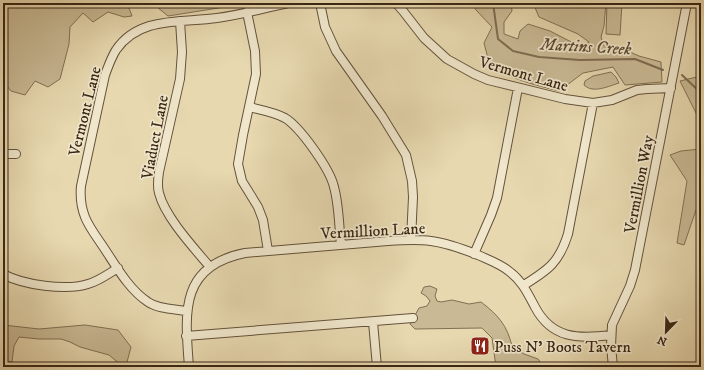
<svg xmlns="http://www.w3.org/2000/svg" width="704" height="370" font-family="'IM FELL DW Pica',serif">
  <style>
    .green { fill: #c9ba95; stroke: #817054 }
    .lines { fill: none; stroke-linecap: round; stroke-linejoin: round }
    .stream { stroke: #7e6c51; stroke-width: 2 }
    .minor-casing { stroke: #64523b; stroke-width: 10 }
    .minor { stroke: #efe6cb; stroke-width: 8 }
    .labels { text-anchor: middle; stroke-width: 3.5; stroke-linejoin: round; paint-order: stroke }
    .street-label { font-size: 16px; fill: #392614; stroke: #efe6cb }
    .poi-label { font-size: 16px; fill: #392614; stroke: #efe6cb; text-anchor: start }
    .water-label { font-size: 17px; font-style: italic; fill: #5c4933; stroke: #efe6cb }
  </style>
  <rect width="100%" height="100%" fill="#e7d8af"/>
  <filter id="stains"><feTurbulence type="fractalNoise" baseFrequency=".005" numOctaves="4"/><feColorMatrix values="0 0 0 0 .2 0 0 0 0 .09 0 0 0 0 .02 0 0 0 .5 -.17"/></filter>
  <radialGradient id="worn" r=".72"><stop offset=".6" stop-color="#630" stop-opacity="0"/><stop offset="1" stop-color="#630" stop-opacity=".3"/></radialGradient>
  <!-- green -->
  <path class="green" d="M 3,3 L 121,3 L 129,8 L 132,16 L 124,17 L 108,12 L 93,22 L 83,13 L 70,27 L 69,44 L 60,79 L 48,87 L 35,81 L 25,95 L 11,91 L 3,81 Z
    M 152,3 L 250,3 L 168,16 Z
    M 472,3 L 511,3 L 512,11 L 504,22 L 504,34 L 518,39 L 520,31 L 528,24 L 550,31 L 581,47 L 589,42 L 578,34 L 539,17 L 533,3 L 606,3 L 604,26 L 601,37 L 604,46 L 613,50 L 623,49 L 639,56 L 661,62 L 662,82 L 625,85 L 613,67 L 583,73 L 559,91 C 534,85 512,79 490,66 L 484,43 L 492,27 L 476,10 Z
    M 607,3 L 622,3 L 620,35 L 606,34 Z
    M 611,72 L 616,77 L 619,83 C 609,86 593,94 584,85 L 585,81 L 593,76 Z
    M 701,76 L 701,123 L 680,81 Z
    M 701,149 L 701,210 L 696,210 L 684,245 L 677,243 L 687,181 L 670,155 L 681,151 Z
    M 430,286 L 437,289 L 435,296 L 437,301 L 441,302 L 452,300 L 469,304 L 481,302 C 498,315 507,325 512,346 L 524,354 L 538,359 L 544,367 L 496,367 L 492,338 L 482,328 L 415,329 L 410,324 L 419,308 L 427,306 L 430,301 L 426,296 L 421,293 L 424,287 Z
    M 3,325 L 39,329 L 85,325 L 118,330 L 131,347 L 127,362 L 121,365 L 109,355 L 80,347 L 70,342 L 61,339 L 39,339 L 19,337 L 14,346 L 12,362 L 3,361 Z"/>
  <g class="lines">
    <!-- stream -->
    <path class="stream" d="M 493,3 L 498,39 L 513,51 L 539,57 L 580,60 L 635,59 L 663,70
      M 682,75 L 701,93"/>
    <defs>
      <path id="minor" d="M 320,3 L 325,27 L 336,51 L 382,116 L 406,155 L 412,181 L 413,197 L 411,240
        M 396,3 L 403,11 L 424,38 L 447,59 L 474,74 L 488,80 L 565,99 L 593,103 L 612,100 L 637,90 L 647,89 L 671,88
        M 247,12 L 255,51 L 256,74 L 243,135 L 238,164 L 242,181 L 258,207 L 263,220 L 268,251
        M 180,21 L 182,52 L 180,79 L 159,172 C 158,179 157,186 159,193 C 165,217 194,248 210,267
        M 249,107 C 261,110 274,112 285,118 C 300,127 330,169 334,187 C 339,205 339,226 341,245
        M 3,154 L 16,154
        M 474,254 L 491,215 L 497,198 L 518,88
        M 3,274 C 23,285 66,291 88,284 C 99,281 108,274 118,268
        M 524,285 C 548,270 559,263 568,234 L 593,103
        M 186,311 C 174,309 158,309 148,302 C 128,289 115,264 102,245 C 96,236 89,227 85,217 C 81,207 80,197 81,186 L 105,75 C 108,67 111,58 116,50 C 139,16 181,23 217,18 C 241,15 265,8 288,3
        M 373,322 L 377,367
        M 186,336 L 413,318
        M 189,367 C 185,313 179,266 245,253 L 388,241 C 402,240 417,239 431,241 C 447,243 463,249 478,255 C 489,260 501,264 510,272 C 522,281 528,294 535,307 C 552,339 578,339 611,335
        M 613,367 L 611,346 L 612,325 L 630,286 L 635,270 L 687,3"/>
    </defs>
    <!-- minor casing -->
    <use href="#minor" class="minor-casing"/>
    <!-- minor -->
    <use href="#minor" class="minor"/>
  </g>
  <!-- icons -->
  <defs>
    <symbol id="restaurant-square" viewBox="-11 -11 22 22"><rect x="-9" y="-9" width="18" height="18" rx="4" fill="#8f2418" stroke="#efe6cb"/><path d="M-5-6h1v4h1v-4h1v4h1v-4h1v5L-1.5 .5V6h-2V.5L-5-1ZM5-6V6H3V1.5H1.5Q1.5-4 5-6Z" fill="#fff"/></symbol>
  </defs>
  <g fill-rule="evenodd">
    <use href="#restaurant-square" x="469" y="335" width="22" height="22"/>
  </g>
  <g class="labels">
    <!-- street labels -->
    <g class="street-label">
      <text transform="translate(524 73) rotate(16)" y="6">Vermont Lane</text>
      <text transform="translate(84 111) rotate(-76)" y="6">Vermont Lane</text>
      <text transform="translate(154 137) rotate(-79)" y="6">Viaduct Lane</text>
      <text transform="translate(638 184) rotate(-79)" y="6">Vermillion Way</text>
      <text transform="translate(373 230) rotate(-3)" y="6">Vermillion Lane</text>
    </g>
    <!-- poi labels -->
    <g class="poi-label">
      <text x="494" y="352">Puss N' Boots Tavern</text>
    </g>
    <!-- water labels -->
    <g class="water-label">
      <text transform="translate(586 46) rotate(3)" y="6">Martins Creek</text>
    </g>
  </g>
  <!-- margin -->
  <rect width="704" height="370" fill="none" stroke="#e7d8af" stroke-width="16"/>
  <rect x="4" y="4" width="696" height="362" fill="none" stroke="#392614" stroke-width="2"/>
  <rect x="8" y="8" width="688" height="354" fill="none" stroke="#392614"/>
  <!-- north arrow -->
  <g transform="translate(666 332) rotate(203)" stroke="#efe6cb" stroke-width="3" paint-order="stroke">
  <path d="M0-3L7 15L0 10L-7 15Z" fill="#392614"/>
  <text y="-6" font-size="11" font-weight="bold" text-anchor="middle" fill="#392614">N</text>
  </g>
  <rect width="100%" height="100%" filter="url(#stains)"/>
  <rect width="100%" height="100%" fill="url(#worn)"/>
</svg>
